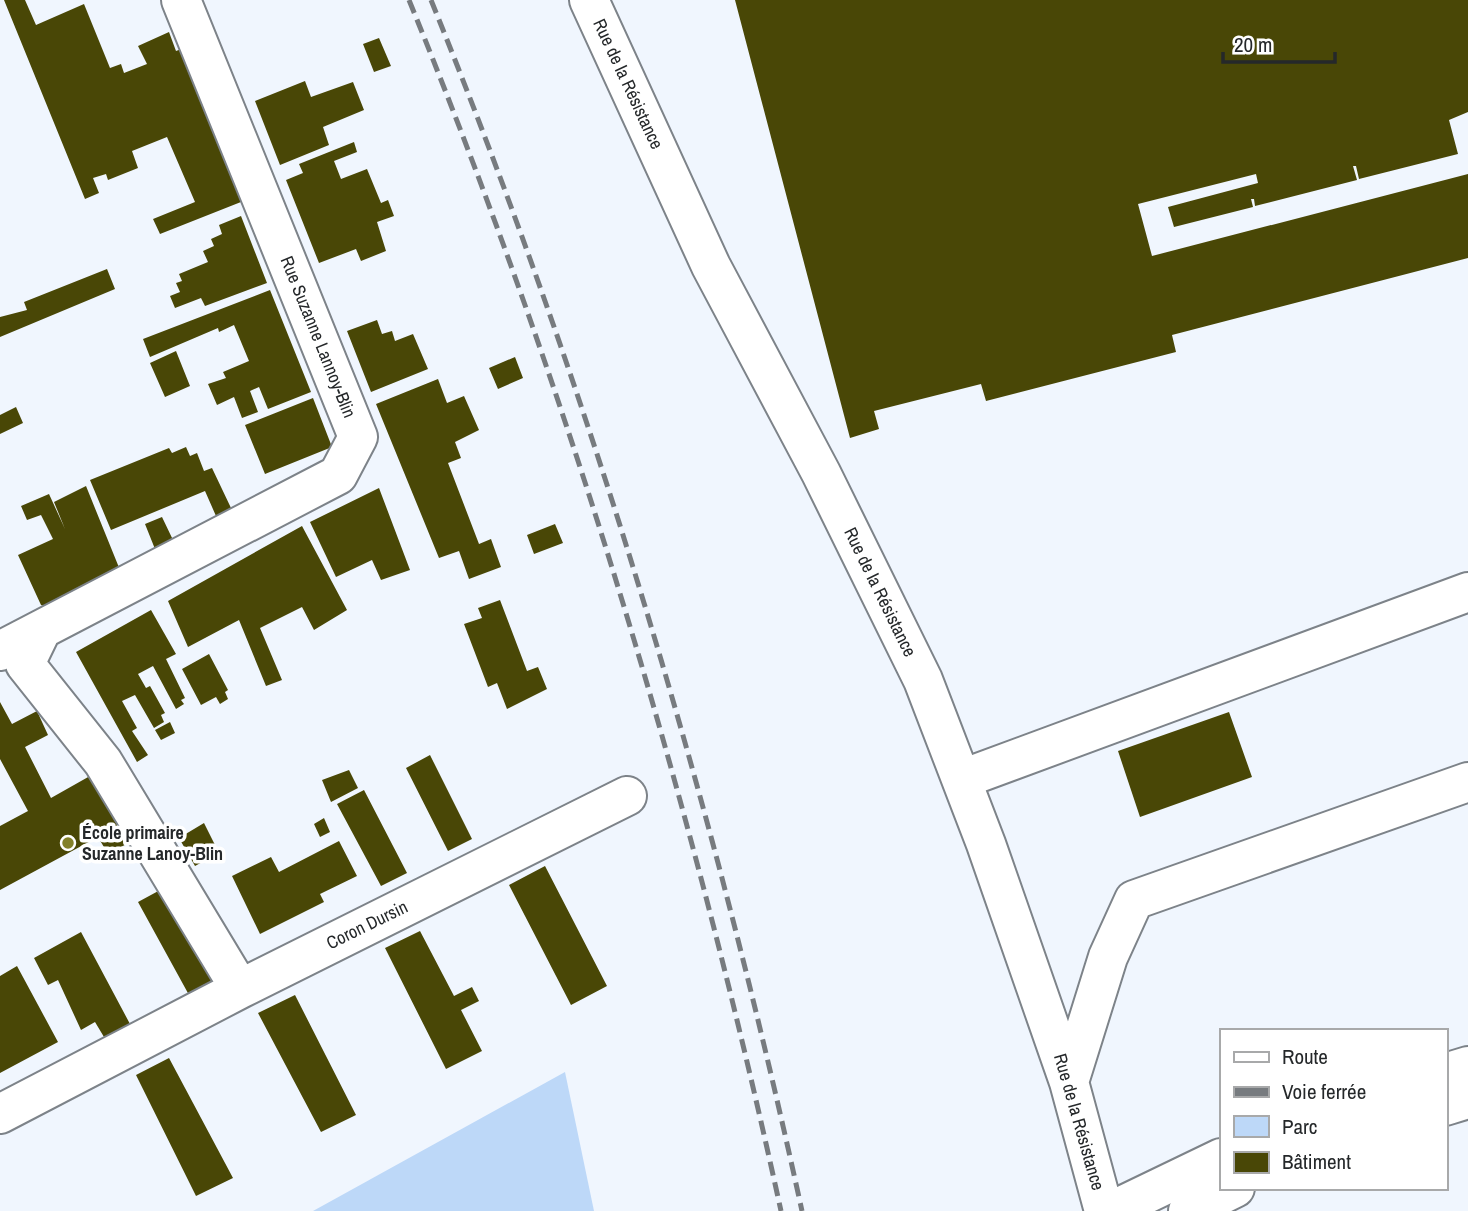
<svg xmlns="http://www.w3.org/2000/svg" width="1468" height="1211" font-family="'Archivo Narrow',sans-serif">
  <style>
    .green { fill: #bdd8f8 }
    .building { fill: #494706 }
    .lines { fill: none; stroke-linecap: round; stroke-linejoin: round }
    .minor-casing { stroke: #7d8389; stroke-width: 42 }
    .major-casing { stroke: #7d8389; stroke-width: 42 }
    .minor { stroke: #fff; stroke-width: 38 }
    .major { stroke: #fff; stroke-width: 38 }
    .rail { stroke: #777b7f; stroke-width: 5; stroke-dasharray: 14 7; stroke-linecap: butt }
    .poi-dot { fill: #828029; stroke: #fff; stroke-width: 2.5 }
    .labels { text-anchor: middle; stroke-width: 7; stroke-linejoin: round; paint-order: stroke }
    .street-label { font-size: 18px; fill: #25282a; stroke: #fff }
    .poi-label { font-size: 18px; font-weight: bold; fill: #25282a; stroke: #fff; text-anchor: start }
  </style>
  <rect width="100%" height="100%" fill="#f0f6fe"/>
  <!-- green -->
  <path class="green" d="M 565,1072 L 594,1211 L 313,1211 Z"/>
  <!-- building -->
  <path class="building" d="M 4,0 L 25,0 L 36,25 L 84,4 L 110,68 L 121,64 L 124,73 L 147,64 L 138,46 L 169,32 L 176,51 L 184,48 L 246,200 L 160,234 L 153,219 L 195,202 L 167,137 L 132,151 L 138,168 L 108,180 L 106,174 L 93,178 L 99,193 L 85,199 Z
    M 735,0 L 1468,0 L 1468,112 L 1449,120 L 1458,154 L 1359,179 L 1356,166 L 1353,166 L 1357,180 L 1255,206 L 1254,199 L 1251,199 L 1253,207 L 1174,227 L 1168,207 L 1258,183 L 1256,174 L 1138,204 L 1152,256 L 1468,174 L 1468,258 L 1172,335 L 1176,352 L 986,401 L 981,384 L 874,411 L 879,429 L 850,438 Z
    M 379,38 L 391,66 L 374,72 L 363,44 Z
    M 305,81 L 311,97 L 353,82 L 364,110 L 323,127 L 329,145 L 280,165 L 255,101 Z
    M 354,142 L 357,152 L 334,161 L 341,179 L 367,169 L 381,203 L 388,200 L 394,216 L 377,222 L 386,251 L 361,261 L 356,249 L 319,263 L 286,180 L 303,173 L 299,164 Z
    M 241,216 L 267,283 L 205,306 L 201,298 L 175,308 L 170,296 L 180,292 L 176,283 L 182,281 L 179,274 L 208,262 L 203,251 L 214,246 L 211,239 L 222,234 L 219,225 Z
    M 107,269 L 115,289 L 0,337 L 0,317 L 27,310 L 24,302 Z
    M 270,290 L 311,392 L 268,409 L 259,387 L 250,391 L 258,412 L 242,418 L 234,397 L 217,405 L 208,384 L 226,378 L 223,372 L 249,361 L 234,325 L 219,332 L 218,328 L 150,357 L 143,339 Z
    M 377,320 L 382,334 L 392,331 L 395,341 L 413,334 L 428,369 L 371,392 L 347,331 Z
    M 176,351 L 190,386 L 165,397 L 150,363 Z
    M 515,357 L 523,378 L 498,389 L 489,368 Z
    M 438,379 L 447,403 L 464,396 L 479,430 L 455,442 L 461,458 L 448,463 L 479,544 L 491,539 L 501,567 L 469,579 L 459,551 L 439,558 L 376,404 Z
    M 313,398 L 332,447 L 265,474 L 245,425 Z
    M 16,407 L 23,423 L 0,434 L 0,415 Z
    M 186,447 L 190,456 L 197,453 L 204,471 L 212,468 L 231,508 L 216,516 L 205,491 L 111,530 L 90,480 L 169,448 L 172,453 Z
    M 86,486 L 120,570 L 50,608 L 41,605 L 18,555 L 53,539 L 41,515 L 27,520 L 21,506 L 49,494 L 65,529 L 54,502 Z
    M 379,488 L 410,570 L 381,580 L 372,560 L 336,577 L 310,522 Z
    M 162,517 L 173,540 L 155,549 L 145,524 Z
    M 555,524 L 563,543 L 534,554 L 527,535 Z
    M 302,526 L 347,610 L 314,630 L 302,607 L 260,628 L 282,680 L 266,686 L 239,620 L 188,647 L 168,601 Z
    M 500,600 L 527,671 L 538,667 L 547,689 L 507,709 L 497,683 L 488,687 L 464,624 L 482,618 L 478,608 Z
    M 151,610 L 176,654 L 166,659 L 185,698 L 181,700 L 184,704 L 176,709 L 153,666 L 138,674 L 146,688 L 150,686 L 165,713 L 161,715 L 164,722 L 154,728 L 135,695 L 122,701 L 137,728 L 132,731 L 148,755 L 137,762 L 76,652 Z
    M 209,654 L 228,690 L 225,692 L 228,699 L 220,704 L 216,697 L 201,705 L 182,669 Z
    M 0,702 L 12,724 L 37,711 L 48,735 L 25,747 L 51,798 L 97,772 L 134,840 L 108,854 L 98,837 L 0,890 L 0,826 L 28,811 L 0,759 Z
    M 1229,712 L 1252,777 L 1140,817 L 1118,751 Z
    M 170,722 L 175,733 L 161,740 L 155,730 Z
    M 430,755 L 472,839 L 448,851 L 406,768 Z
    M 349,770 L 358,788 L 331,802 L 322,780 Z
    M 364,790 L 407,873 L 381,886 L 337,804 Z
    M 324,818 L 330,832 L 320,837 L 314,824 Z
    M 204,823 L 219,853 L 195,866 L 179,838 Z
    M 339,841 L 357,876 L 320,894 L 324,902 L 260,934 L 232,876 L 271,857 L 279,872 Z
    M 545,866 L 607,986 L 571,1005 L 509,885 Z
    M 162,889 L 214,982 L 189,995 L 138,902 Z
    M 420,931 L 454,996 L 472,987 L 479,1001 L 461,1010 L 482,1051 L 446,1069 L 385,948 Z
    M 81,932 L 130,1024 L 104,1037 L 95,1022 L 81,1030 L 58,980 L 48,985 L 34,958 Z
    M 17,966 L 58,1042 L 0,1073 L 0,976 Z
    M 295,995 L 356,1115 L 321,1132 L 258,1013 Z
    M 169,1058 L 233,1178 L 196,1196 L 136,1075 Z"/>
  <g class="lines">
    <defs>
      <path id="minor" d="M 589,0 L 711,266 L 821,473 L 923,680 L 986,844 L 1069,1082 L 1104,1211
        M 41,631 L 25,664 L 103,762 L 240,989
        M 0,651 L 338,475 L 358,437 L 181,0
        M 962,779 L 1468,592
        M 1445,1073 L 1468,1066
        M 1069,1082 L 1108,957 L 1134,900 L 1468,782
        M 0,1114 L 240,989 L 627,796
        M 1111,1211 L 1221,1158"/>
      <path id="major" d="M 1445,1106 L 1468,1099
        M 1188,1211 L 1235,1188"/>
    </defs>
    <!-- minor casing -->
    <use href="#minor" class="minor-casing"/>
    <!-- major casing -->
    <use href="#major" class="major-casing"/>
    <!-- minor -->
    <use href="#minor" class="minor"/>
    <!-- major -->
    <use href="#major" class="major"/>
    <!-- rail -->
    <path class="rail" d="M 409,0 C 569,392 691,798 781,1211
      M 431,0 C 590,392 712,798 802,1211"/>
  </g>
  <!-- markers -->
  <circle class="poi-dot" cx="68" cy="843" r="7"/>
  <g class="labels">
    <!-- street labels -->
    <g class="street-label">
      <text transform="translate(628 84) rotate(65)" y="6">Rue de la Résistance</text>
      <text transform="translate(318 337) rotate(68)" y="6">Rue Suzanne Lannoy-Blin</text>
      <text transform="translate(880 592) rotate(64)" y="6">Rue de la Résistance</text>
      <text transform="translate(367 925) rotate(-26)" y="6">Coron Dursin</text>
      <text transform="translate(1079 1122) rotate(74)" y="6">Rue de la Résistance</text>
    </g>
    <!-- poi labels -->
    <g class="poi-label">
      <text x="82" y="839">École primaire<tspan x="82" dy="21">Suzanne Lanoy-Blin</tspan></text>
    </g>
  </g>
  <!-- legend -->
  <rect x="1220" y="1029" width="228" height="161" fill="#ffffff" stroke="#a8a9aa" stroke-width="2"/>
  <rect x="1234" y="1052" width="35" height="10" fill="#ffffff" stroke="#a8a9aa" stroke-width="2"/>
  <text x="1282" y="1064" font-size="21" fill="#25282a">Route</text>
  <rect x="1234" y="1087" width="35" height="10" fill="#777b7f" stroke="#a8a9aa" stroke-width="2"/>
  <text x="1282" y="1099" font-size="21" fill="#25282a">Voie ferrée</text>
  <rect x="1234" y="1116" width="35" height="21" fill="#bdd8f8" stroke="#a8a9aa" stroke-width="2"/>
  <text x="1282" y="1134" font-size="21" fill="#25282a">Parc</text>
  <rect x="1234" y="1152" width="35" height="21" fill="#494706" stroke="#a8a9aa" stroke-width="2"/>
  <text x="1282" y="1169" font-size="21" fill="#25282a">Bâtiment</text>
  <!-- scale -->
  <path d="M1223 52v10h112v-10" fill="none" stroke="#25282a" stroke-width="3.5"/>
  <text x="1234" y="52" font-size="21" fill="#25282a" stroke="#ffffff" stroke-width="5" paint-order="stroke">20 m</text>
</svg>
